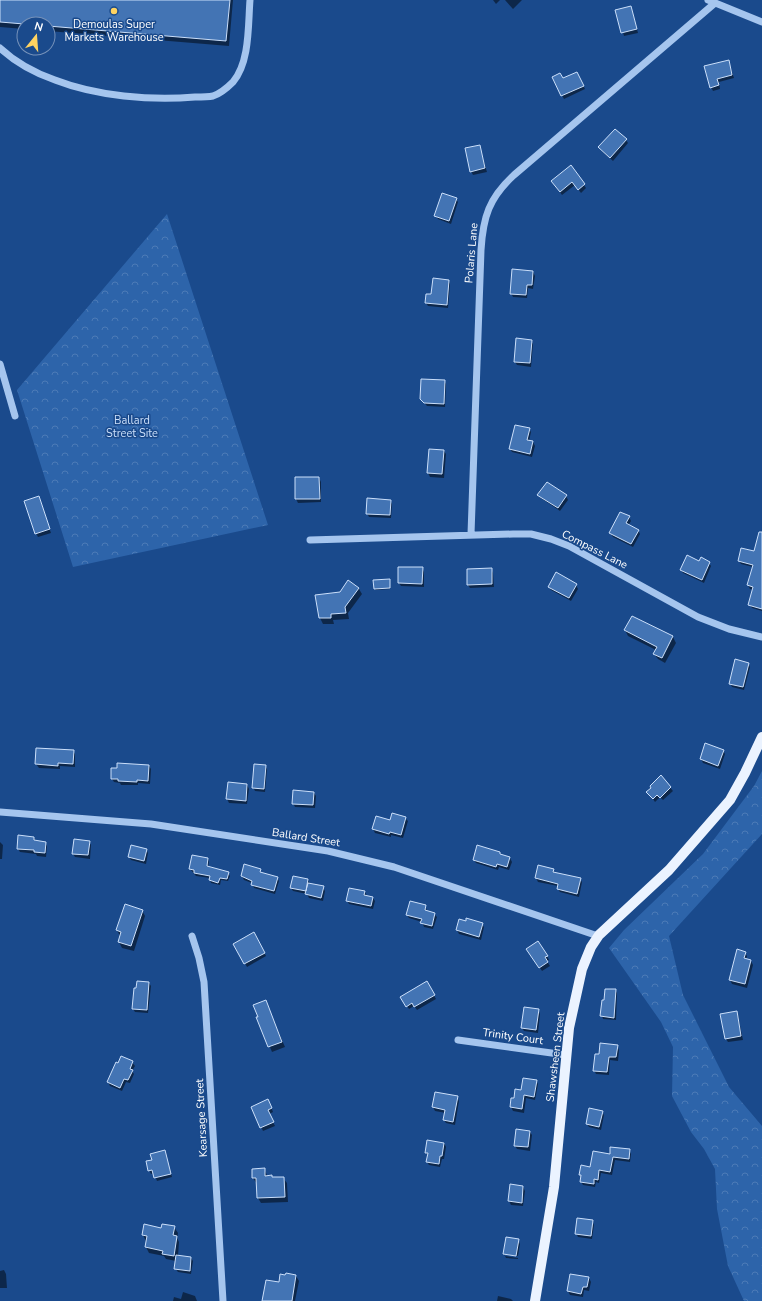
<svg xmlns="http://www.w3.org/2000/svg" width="762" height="1301" font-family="'Nunito Sans',sans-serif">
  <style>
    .forest { fill: url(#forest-crowns) }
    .shadow { fill: #0007 }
    .building { fill: #4374b4; stroke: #cbdffa }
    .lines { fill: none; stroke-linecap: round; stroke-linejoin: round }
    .minor { stroke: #a5c5ee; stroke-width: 7 }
    .major { stroke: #ebf3ff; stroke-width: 10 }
    .poi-dot { fill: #ffd361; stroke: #1a4a8c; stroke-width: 1.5 }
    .labels { text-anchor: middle; stroke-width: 3; stroke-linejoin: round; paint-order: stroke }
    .poi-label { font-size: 11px; fill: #fff; stroke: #1a4a8c }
    .street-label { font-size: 11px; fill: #fff; stroke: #1a4a8c }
    .park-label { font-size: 11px; fill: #cbdffa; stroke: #1a4a8c }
  </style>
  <defs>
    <pattern id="forest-crowns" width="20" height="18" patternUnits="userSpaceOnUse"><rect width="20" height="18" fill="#2d64aa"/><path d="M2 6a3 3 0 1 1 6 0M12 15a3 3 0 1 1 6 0" fill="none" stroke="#4c7bb7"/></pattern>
  </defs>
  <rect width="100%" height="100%" fill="#1a4a8c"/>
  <!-- forest -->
  <path class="forest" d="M 167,214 L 268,525 L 73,567 L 17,390 Z
    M 762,771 L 762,834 L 669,936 L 683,995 L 729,1087 L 762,1126 L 762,1301 L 744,1301 L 728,1266 L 717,1209 L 715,1169 L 704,1149 L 691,1132 L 672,1096 L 673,1047 L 661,1022 L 609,948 L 624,930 L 703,854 L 754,786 Z"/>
  <!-- shadow -->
  <path class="shadow" d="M 0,0 L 233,0 L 229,46 L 48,31 L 48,24 L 24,24 L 24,29 L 0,27 Z
    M 493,0 L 500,0 L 496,4 Z
    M 505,0 L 522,0 L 513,9 Z
    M 617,10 L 632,10 L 638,33 L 624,36 Z
    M 728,61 L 734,78 L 719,82 L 720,89 L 713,91 L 711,87 Z
    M 578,76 L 585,89 L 564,99 L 553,78 L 563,80 Z
    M 626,140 L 628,143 L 613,161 L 602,151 L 600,147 Z
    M 479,146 L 487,172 L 473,175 L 471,171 Z
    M 571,167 L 586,188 L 581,193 L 575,185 L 562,195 L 554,184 Z
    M 456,199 L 458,202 L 451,224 L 438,219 L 436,216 Z
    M 533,272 L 535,276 L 533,289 L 528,288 L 527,298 L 513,297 L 511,293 Z
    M 448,280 L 450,284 L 448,308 L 428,306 L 426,303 Z
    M 531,341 L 533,344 L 531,367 L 517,365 L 515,362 Z
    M 444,381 L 446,384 L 445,407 L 427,406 L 421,399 Z
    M 529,429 L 531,432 L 529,441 L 533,442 L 535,446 L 532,457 L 512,452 L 510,449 Z
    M 444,451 L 446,454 L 444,478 L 430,477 L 428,473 Z
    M 296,478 L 319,478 L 321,482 L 321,502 L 298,503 L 296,499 Z
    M 539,495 L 566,496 L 568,500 L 560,511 L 541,498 Z
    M 390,500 L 392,504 L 391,518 L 369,517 L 367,513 Z
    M 40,501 L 51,533 L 38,537 L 36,533 Z
    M 629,517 L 631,521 L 628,526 L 638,530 L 640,534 L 633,547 L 613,537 L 610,533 Z
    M 762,539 L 762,611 L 752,608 L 750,605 L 754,590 L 750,589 L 748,585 L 753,567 L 741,564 L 739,561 L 755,552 Z
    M 700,562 L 709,563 L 711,566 L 704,583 L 683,573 L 681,570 Z
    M 422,568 L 424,572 L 424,587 L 401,586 L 399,583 Z
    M 491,569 L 493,573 L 494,587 L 470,588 L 468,585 Z
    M 389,580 L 390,589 L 376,590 L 375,589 Z
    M 349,581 L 359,589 L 362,594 L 348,613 L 349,619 L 333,620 L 334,624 L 323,624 L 320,618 L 317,596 L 340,593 Z
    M 576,585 L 578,589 L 571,601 L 551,590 L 549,587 Z
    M 632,617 L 673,637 L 676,643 L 665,663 L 658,659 L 654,654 L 656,650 L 628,636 L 625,630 Z
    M 748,663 L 750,667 L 744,690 L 732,687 L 730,683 Z
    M 37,749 L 73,751 L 75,754 L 75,767 L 60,766 L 60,769 L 39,768 L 36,764 Z
    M 723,750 L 725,754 L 720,769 L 703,763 L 701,759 Z
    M 149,766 L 151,769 L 150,784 L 138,783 L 138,785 L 121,785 L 120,783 L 114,782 L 112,779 Z
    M 265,766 L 267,769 L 265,792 L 255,791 L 253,787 Z
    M 661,777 L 673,791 L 663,800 L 660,797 L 655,802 L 648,792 Z
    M 247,785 L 249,789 L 247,804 L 229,803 L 227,799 Z
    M 314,793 L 316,796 L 315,808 L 295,807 L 293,803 Z
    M 405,818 L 408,821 L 403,838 L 391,835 L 391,837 L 375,833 L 373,829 L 391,822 Z
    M 34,838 L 36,841 L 45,843 L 47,846 L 46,857 L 37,856 L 36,854 L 20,852 L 18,849 Z
    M 0,842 L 3,845 L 2,859 L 0,859 Z
    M 89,842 L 91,845 L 90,859 L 75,857 L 73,854 Z
    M 146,849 L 148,853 L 146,864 L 131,860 L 129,857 Z
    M 500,853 L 501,855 L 510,858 L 512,862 L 509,870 L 499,867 L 498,870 L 476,863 L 474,860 Z
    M 192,856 L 208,859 L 209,862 L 208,868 L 228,873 L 230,876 L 228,881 L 221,880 L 220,885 L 211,883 L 210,878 L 196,876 L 190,869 Z
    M 539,866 L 553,870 L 555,873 L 580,879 L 582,882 L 579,897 L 560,892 L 558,889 L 558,886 L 538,882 L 536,878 Z
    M 260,870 L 262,874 L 277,878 L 279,881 L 275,894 L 254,888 L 252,883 L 244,880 L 242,876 Z
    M 308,880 L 310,884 L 323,887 L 325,891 L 323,901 L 309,898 L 307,894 L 293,891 L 291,888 Z
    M 365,892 L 367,896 L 373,898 L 375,901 L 373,909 L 349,904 L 347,900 Z
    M 425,906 L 427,910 L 427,912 L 434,914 L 437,917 L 433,929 L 424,927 L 422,922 L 409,918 L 407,915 Z
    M 142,910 L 145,916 L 134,951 L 122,948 L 119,942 L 120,936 L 117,930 Z
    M 482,924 L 484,927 L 481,940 L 459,934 L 457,930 Z
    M 254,934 L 266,956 L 247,967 L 235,944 Z
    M 738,950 L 745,953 L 747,956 L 746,960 L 751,961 L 753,965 L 747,988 L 732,984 L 730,980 Z
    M 530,953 L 547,956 L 549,960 L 547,961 L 550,966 L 542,971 Z
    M 149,983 L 151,986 L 148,1013 L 135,1012 L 133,1009 Z
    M 427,983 L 436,999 L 417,1010 L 414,1006 L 409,1009 L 402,997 Z
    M 615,990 L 617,993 L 616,1020 L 603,1019 L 602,1016 Z
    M 265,1001 L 285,1047 L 272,1052 L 258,1018 L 259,1017 Z
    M 538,1010 L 540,1014 L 538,1033 L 524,1031 L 522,1028 Z
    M 736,1012 L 738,1016 L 743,1040 L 728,1042 L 726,1039 Z
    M 617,1046 L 619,1050 L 618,1061 L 610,1060 L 609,1075 L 596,1074 L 594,1070 L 600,1056 Z
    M 132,1062 L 135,1066 L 132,1071 L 134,1074 L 130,1083 L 126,1082 L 122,1091 L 110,1086 L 108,1082 Z
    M 536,1081 L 538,1084 L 535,1100 L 526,1098 L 524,1113 L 513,1111 L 511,1107 L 512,1099 L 515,1100 L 521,1091 Z
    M 457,1097 L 459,1101 L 455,1125 L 446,1123 L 444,1120 L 446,1113 L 435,1111 L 433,1107 Z
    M 270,1104 L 273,1112 L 269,1114 L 275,1126 L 263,1131 L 252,1107 Z
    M 602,1112 L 604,1115 L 601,1130 L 589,1127 L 587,1124 Z
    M 530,1132 L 532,1135 L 530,1151 L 517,1149 L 515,1146 Z
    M 444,1143 L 446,1147 L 444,1159 L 442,1159 L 440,1167 L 429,1165 L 427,1162 L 428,1156 L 426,1152 Z
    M 629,1150 L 631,1154 L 630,1162 L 615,1160 L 612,1175 L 601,1173 L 599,1183 L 596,1182 L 595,1187 L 583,1185 L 581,1182 L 582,1177 L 581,1175 L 610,1155 Z
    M 165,1152 L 172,1177 L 157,1181 L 154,1173 L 151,1174 L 149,1170 L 153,1160 Z
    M 264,1169 L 268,1177 L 272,1178 L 283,1178 L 287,1183 L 288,1202 L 261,1203 L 258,1198 L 257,1184 L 253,1178 L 253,1170 Z
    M 523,1187 L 525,1191 L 523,1206 L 511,1205 L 509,1201 Z
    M 592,1221 L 594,1225 L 592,1239 L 578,1237 L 576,1233 Z
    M 174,1227 L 178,1233 L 177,1238 L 179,1242 L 178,1256 L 191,1258 L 193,1261 L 191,1274 L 178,1272 L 175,1268 L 176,1261 L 166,1259 L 164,1256 L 149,1253 L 146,1247 L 146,1241 L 143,1235 L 161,1229 Z
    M 518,1240 L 520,1244 L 518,1256 L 505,1254 L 505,1256 L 518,1258 L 518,1259 L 506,1258 L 504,1254 Z
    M 4,1270 L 6,1274 L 7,1288 L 0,1288 L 0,1271 Z
    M 296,1276 L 299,1281 L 295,1301 L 263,1301 L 279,1283 Z
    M 589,1278 L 591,1282 L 589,1291 L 584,1290 L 583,1297 L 570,1295 L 568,1291 Z
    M 183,1292 L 195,1296 L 197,1301 L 173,1301 L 174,1297 L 181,1299 Z
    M 498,1296 L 511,1299 L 513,1301 L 497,1301 Z"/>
  <!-- building -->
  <path class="building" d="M 0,0 L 230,0 L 226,41 L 48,26 L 48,24 L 24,24 L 0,22 Z
    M 631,6 L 637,29 L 621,33 L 615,10 Z
    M 729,60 L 732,75 L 717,79 L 719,85 L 710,88 L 704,66 Z
    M 577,72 L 584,86 L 561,96 L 552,77 L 560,73 L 563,78 Z
    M 615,129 L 627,139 L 610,158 L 598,147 Z
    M 480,145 L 485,168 L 470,172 L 465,148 Z
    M 571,165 L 585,184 L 578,190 L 572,182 L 560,192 L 551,181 Z
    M 442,193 L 457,198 L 449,221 L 434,216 Z
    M 512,269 L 533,271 L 532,285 L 527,285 L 526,295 L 510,294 Z
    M 433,278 L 449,280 L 447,305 L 425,303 L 426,294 L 431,294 Z
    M 516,338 L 532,340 L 530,363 L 514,362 Z
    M 421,379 L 445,380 L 444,404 L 424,403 L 420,399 Z
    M 515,425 L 530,428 L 527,440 L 533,441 L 530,454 L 509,449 Z
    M 429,449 L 444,450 L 442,474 L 427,473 Z
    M 295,477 L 319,477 L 320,499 L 295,499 Z
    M 547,482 L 567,495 L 558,508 L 537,495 Z
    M 39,496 L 50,529 L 35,534 L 24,501 Z
    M 367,498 L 391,500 L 390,515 L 366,514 Z
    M 620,512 L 630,516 L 626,523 L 639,530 L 631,544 L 609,533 Z
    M 759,532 L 762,532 L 762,609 L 748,605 L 753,587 L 747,585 L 753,565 L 738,561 L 741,548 L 754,551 Z
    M 687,555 L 699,561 L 701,557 L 710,562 L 702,580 L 680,570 Z
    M 398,567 L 423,567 L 422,584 L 398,583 Z
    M 492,568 L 492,584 L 467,585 L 467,569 Z
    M 556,572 L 577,584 L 569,598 L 548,587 Z
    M 390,579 L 390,588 L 374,589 L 373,580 Z
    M 348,580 L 359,588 L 345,607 L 346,613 L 331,614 L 331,618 L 319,618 L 315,595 L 340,592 Z
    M 632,616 L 673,636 L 662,658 L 653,654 L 657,647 L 624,630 Z
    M 735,659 L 749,663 L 743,687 L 729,684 Z
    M 705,743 L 724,750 L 718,766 L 700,759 Z
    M 36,748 L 74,750 L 73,764 L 58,763 L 58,766 L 35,764 Z
    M 117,763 L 149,765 L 148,781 L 137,780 L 137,782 L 118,781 L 118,779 L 111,779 L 111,768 L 117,768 Z
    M 254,764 L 266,765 L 264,789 L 252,788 Z
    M 661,775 L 671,787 L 660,798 L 657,795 L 653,799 L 646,792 L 651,788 L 650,786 Z
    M 228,782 L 247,784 L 246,801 L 226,799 Z
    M 293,790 L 314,792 L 313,805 L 292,804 Z
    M 392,813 L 406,817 L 401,835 L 390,832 L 389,834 L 372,829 L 376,816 L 390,820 Z
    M 18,835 L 34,837 L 34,840 L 46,842 L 45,853 L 34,852 L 34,850 L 17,849 Z
    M 74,839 L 90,841 L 88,855 L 72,854 Z
    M 131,845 L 147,849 L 144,861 L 128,857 Z
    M 477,845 L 500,852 L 500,854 L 510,857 L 507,867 L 497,864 L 496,867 L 473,860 Z
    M 192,855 L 208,858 L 207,866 L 229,872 L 227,879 L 220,878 L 218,883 L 209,880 L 210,876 L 194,873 L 194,870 L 189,869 Z
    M 244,864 L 261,869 L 260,872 L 278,877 L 274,891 L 251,885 L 252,881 L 241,876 Z
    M 538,865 L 554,869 L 553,872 L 581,878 L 577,894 L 557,889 L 558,884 L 535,878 Z
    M 293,876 L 308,879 L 306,891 L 290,888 Z
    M 308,883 L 324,886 L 321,898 L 305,894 Z
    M 349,888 L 365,891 L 364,895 L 373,897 L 371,906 L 346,901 Z
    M 410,901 L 426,905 L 425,910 L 435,913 L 432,926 L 420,923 L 422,919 L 406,915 Z
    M 125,904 L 143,910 L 131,946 L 118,942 L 121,932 L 116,930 Z
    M 466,918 L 483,923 L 479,937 L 456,930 L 459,919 L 466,921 Z
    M 254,932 L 265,953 L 244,964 L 233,944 Z
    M 538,941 L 548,956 L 545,957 L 548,962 L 539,968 L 526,949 Z
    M 737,949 L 746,952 L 744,958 L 751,960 L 745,984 L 729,980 Z
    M 137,981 L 149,982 L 147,1010 L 132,1009 L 134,988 L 136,988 Z
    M 427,981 L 435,995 L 414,1007 L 412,1003 L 406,1007 L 400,997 Z
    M 605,989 L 616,989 L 614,1018 L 600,1016 L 602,1000 L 604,1000 Z
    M 266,1000 L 282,1042 L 268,1047 L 256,1017 L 258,1017 L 253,1005 Z
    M 524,1007 L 539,1009 L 536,1030 L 521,1028 Z
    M 737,1011 L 741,1036 L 725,1039 L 720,1014 Z
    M 600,1043 L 618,1045 L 616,1057 L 609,1057 L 607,1072 L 593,1071 L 595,1054 L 599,1054 Z
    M 121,1056 L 133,1061 L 130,1069 L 133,1070 L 128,1080 L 124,1079 L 120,1088 L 107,1082 L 116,1062 L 118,1063 Z
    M 523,1078 L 537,1080 L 534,1097 L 524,1095 L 522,1109 L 510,1107 L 511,1098 L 514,1098 L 515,1089 L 521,1090 Z
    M 435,1092 L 458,1096 L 453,1122 L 443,1120 L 445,1110 L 432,1107 Z
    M 268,1099 L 272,1108 L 268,1110 L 274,1122 L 260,1128 L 251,1107 Z
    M 589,1108 L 603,1111 L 599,1127 L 586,1124 Z
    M 516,1129 L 530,1131 L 528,1147 L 514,1146 Z
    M 427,1140 L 444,1143 L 442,1156 L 440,1156 L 439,1164 L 426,1162 L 428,1153 L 425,1153 Z
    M 610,1147 L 630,1149 L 629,1159 L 613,1157 L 610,1172 L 599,1170 L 598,1180 L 594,1179 L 594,1184 L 580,1182 L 581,1175 L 579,1175 L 581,1165 L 590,1167 L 593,1151 L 610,1154 Z
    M 165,1150 L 171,1174 L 154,1178 L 152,1170 L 148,1171 L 146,1161 L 152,1160 L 150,1154 Z
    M 265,1168 L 265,1176 L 272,1175 L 272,1177 L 284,1177 L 285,1197 L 257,1198 L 256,1178 L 252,1178 L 252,1169 Z
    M 510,1184 L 523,1186 L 522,1203 L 508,1201 Z
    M 577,1218 L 593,1220 L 591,1236 L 575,1234 Z
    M 144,1224 L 161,1228 L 162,1224 L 175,1226 L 173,1235 L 177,1236 L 174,1256 L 162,1254 L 163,1251 L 145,1247 L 147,1236 L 142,1235 Z
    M 506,1237 L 519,1239 L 516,1256 L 503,1254 Z
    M 176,1255 L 191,1257 L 190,1271 L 174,1269 Z
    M 286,1273 L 296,1275 L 292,1301 L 262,1301 L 266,1280 L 279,1282 L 280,1274 L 285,1275 Z
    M 570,1274 L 589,1277 L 587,1287 L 583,1287 L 581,1294 L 567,1291 Z"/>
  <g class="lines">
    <!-- minor -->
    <path class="minor" d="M 708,0 L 762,22
      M 0,48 C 15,62 35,73 55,80 C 96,96 151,101 195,97 C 201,97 208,97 213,96 C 219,94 228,87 233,82 C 250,62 248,25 250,0
      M 0,364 L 15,416
      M 471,534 L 481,250 C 483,217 489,198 514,175 L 715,3
      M 310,540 L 513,534 L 531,534 L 551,539 L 569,546 L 698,617 L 729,629 L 762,637
      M 0,812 L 151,824 L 328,851 L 394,867 L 598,936
      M 192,936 L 199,958 L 204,982 L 223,1301
      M 458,1040 L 566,1055"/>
    <!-- major -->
    <path class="major" d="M 535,1301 L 554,1187 L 569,1028 L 582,969 L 591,947 L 599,935 L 669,870 L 730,800 L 745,773 L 762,737"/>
  </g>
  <!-- markers -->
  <circle class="poi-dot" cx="114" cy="11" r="4"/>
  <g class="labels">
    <!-- poi labels -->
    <g class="poi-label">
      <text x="114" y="28">Demoulas Super<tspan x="114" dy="13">Markets Warehouse</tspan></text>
    </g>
    <!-- street labels -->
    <g class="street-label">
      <text transform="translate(471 253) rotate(-85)" y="4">Polaris Lane</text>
      <text transform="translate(595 549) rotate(27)" y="4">Compass Lane</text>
      <text transform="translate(306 837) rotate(9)" y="4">Ballard Street</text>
      <text transform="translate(513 1036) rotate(8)" y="4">Trinity Court</text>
      <text transform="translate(555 1057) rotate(-83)" y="4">Shawsheen Street</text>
      <text transform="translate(201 1118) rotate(-93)" y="4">Kearsage Street</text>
    </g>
    <!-- park labels -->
    <g class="park-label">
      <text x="132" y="424">Ballard<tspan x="132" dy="13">Street Site</tspan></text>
    </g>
  </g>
  <!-- north arrow -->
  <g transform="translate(36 36) rotate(17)"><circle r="19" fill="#1a4a8c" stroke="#7692ba"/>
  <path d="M0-3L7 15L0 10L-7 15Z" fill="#ffd361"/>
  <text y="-6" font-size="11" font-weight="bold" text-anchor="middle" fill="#ffffff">N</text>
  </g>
</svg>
